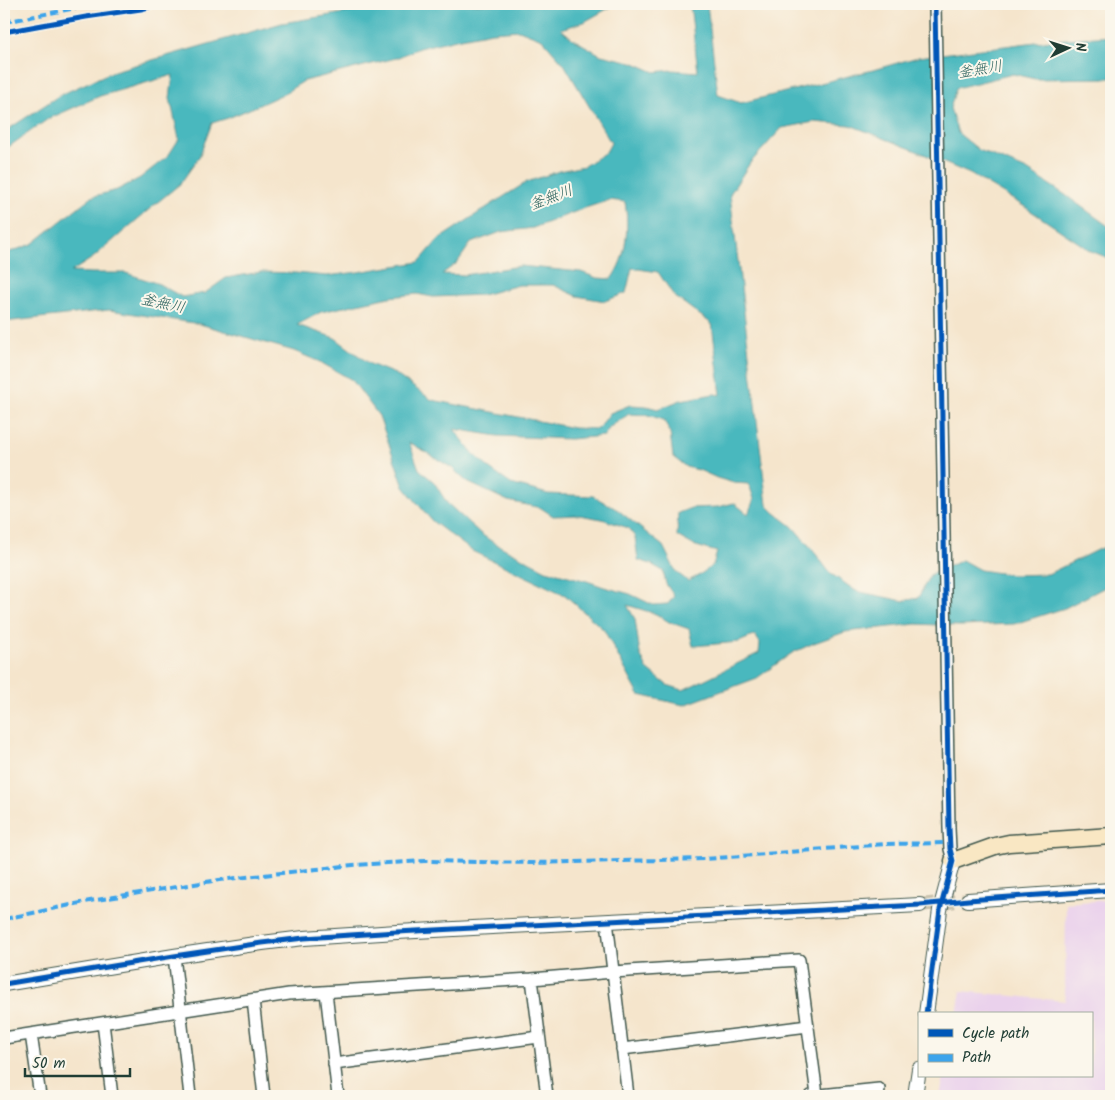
<svg xmlns="http://www.w3.org/2000/svg" width="1115" height="1100" font-family="Kalam,'Klee One',sans-serif">
  <style>
    .built { fill: #ead1ec }
    .water { fill: #48b8be; stroke: #347a79; fill-rule: evenodd }
    .lines { fill: none; stroke-linecap: round; stroke-linejoin: round }
    .tertiary-tunnel { stroke: #cac3ae; stroke-width: 14; stroke-dasharray: 14 7; stroke-linecap: butt }
    .minor-casing { stroke: #3f564b; stroke-width: 14 }
    .tertiary-casing { stroke: #3f564b; stroke-width: 16 }
    .secondary-casing { stroke: #3f564b; stroke-width: 19 }
    .minor { stroke: #fff; stroke-width: 11 }
    .tertiary { stroke: #fff; stroke-width: 14 }
    .secondary { stroke: #f9e7c3; stroke-width: 16 }
    .quiet { stroke: #3da4eb; stroke-width: 4; stroke-dasharray: 8 4; stroke-linecap: butt }
    .cycleway-casing { stroke: #fbf7ec; stroke-width: 8 }
    .cycleway { stroke: #0057b8; stroke-width: 5 }
    .labels { text-anchor: middle; stroke-width: 4; stroke-linejoin: round; paint-order: stroke }
    .water-label { font-size: 15px; font-style: italic; fill: #2b625d; stroke: #fbf7ec }
  </style>
  <rect width="100%" height="100%" fill="#fbf7ec"/>
  <filter id="ink" filterUnits="userSpaceOnUse"><feTurbulence type="fractalNoise" baseFrequency=".02" numOctaves="2"/><feDisplacementMap in="SourceGraphic" scale="10" xChannelSelector="R" yChannelSelector="G"/><feConvolveMatrix kernelMatrix="1 2 1 2 8 2 1 2 1" color-interpolation-filters="sRGB"/></filter>
  <filter id="wash" filterUnits="userSpaceOnUse"><feTurbulence type="fractalNoise" baseFrequency=".0096" numOctaves="4" result="noise"/><feDisplacementMap in="SourceGraphic" scale="20" xChannelSelector="R" yChannelSelector="G"/><feGaussianBlur stdDeviation="1.12" result="paint"/><feColorMatrix in="noise" values="0 0 0 0 0 0 0 0 0 0 0 0 0 0 0 0 0 1.4 0 .05"/><feComposite in="paint" operator="in"/></filter>
  <g filter="url(#wash)">
    <rect width="100%" height="100%" fill="#f5e5cc"/>
    <!-- built -->
    <path class="built" d="M 1111,900 L 1111,1096 L 940,1096 L 944,1076 L 1091,1076 L 1091,1014 L 957,1014 L 961,991 L 1065,1001 L 1066,903 Z"/>
    <!-- water -->
    <path class="water" d="M 399,4 L 616,4 L 584,22 L 561,29 L 573,39 L 601,55 L 632,62 L 655,72 L 672,70 L 698,72 L 690,4 L 707,4 L 718,95 L 741,103 L 873,70 L 918,57 L 1052,40 L 1111,36 L 1111,78 L 1035,79 L 1013,74 L 956,88 L 950,108 L 958,133 L 979,150 L 1027,170 L 1064,194 L 1111,228 L 1111,259 L 1091,251 L 1022,205 L 970,174 L 919,152 L 850,125 L 814,122 L 782,128 L 750,163 L 730,194 L 767,505 L 775,513 L 792,526 L 812,549 L 830,573 L 856,591 L 903,601 L 918,598 L 930,575 L 962,560 L 980,570 L 1013,575 L 1048,574 L 1097,550 L 1111,545 L 1111,584 L 1065,608 L 1014,624 L 960,626 L 916,624 L 845,632 L 814,643 L 792,653 L 757,678 L 684,705 L 639,695 L 604,630 L 565,595 L 472,551 L 432,521 L 404,487 L 379,416 L 352,380 L 320,362 L 294,351 L 200,324 L 109,310 L 4,322 L 4,257 L 10,252 L 32,244 L 91,197 L 117,190 L 140,178 L 168,156 L 179,139 L 170,98 L 173,75 L 100,96 L 48,119 L 4,150 L 4,132 L 60,95 L 114,71 L 282,23 ZM 519,30 L 542,39 L 564,64 L 611,143 L 606,152 L 584,166 L 559,171 L 527,182 L 495,202 L 439,239 L 419,262 L 358,272 L 327,276 L 295,273 L 261,272 L 226,278 L 205,293 L 182,297 L 159,284 L 126,273 L 92,273 L 71,272 L 94,257 L 153,206 L 180,184 L 199,157 L 212,123 L 228,118 L 259,105 L 283,94 L 304,81 L 396,58 L 419,48 L 456,39 L 492,32 ZM 610,200 L 625,202 C 629,227 627,258 611,279 L 597,278 L 581,272 L 520,266 L 464,275 L 442,274 L 457,263 L 471,243 L 501,232 L 533,228 L 585,208 ZM 632,268 L 658,272 L 674,296 L 712,324 L 721,395 L 714,394 L 681,400 L 658,409 L 646,406 L 630,405 L 610,413 L 598,429 L 574,428 L 432,400 L 395,374 L 370,364 L 335,338 L 297,325 L 321,312 L 389,297 L 417,294 L 433,297 L 482,295 L 519,285 L 553,285 L 577,296 L 605,301 L 626,293 ZM 629,414 L 648,415 L 664,420 L 670,433 L 673,457 L 686,467 L 699,470 L 717,478 L 734,483 L 749,484 L 754,499 L 748,514 L 734,503 L 718,507 L 691,508 L 678,513 L 677,536 L 693,545 L 717,552 L 713,565 L 698,576 L 688,581 L 676,572 L 663,546 L 618,510 L 593,496 L 548,494 L 511,484 L 491,470 L 473,453 L 454,429 L 498,436 L 570,439 L 604,436 L 610,427 ZM 409,442 L 452,468 L 467,482 L 508,501 L 541,508 L 553,516 L 579,515 L 602,519 L 628,528 L 635,537 L 638,560 L 651,564 L 663,571 L 666,584 L 674,596 L 668,604 L 653,605 L 630,594 L 604,587 L 587,581 L 546,570 L 494,543 L 481,534 L 447,503 L 434,482 L 419,469 ZM 627,605 L 656,614 L 669,622 L 689,629 L 693,646 L 739,642 L 755,635 L 760,643 L 759,653 L 683,690 L 667,685 L 647,669 L 640,654 L 635,619 Z"/>
  </g>
  <g filter="url(#ink)">
    <g class="lines">
      <!-- tertiary-tunnel -->
      <path class="tertiary-tunnel" d="M 920,905 L 968,900"/>
      <defs>
        <path id="minor" d="M 935,4 L 949,828 L 950,849 L 953,861
          M 607,921 L 628,1096
          M 174,956 L 190,1096
          M 532,979 L 547,1096
          M 326,992 L 338,1096
          M 253,1000 L 264,1096
          M 103,1023 L 112,1096
          M 31,1034 L 40,1096
          M 4,1038 L 289,994 L 532,979 L 613,972 L 799,960 L 817,1095
          M 622,1049 L 808,1026
          M 334,1064 L 539,1037
          M 811,1096 L 879,1089 L 878,1096"/>
        <path id="tertiary" d="M 968,900 L 1111,890
          M 4,984 L 174,956 L 262,943 L 304,938 L 397,932 L 920,905
          M 926,1014 L 940,910 L 953,861
          M 915,1096 L 919,1069"/>
        <path id="secondary" d="M 953,861 L 995,846 L 1009,843 L 1111,836"/>
      </defs>
      <!-- minor casing -->
      <use href="#minor" class="minor-casing"/>
      <!-- tertiary casing -->
      <use href="#tertiary" class="tertiary-casing"/>
      <!-- secondary casing -->
      <use href="#secondary" class="secondary-casing"/>
      <!-- minor -->
      <use href="#minor" class="minor"/>
      <!-- tertiary -->
      <use href="#tertiary" class="tertiary"/>
      <!-- secondary -->
      <use href="#secondary" class="secondary"/>
      <!-- quiet -->
      <path class="quiet" d="M 4,22 L 97,4
        M 4,919 L 90,901 L 219,880 L 353,865 L 425,861 L 532,863 L 705,859 L 885,844 L 949,843"/>
      <defs>
        <path id="cycleway" d="M 4,32 L 86,17 L 141,9 L 160,4
          M 4,984 L 174,956 L 262,943 L 304,938 L 397,932 L 920,905 L 968,900 L 1111,890
          M 926,1014 L 940,910 L 953,861 L 950,849 L 949,828 L 935,4"/>
      </defs>
      <!-- cycleway casing -->
      <use href="#cycleway" class="cycleway-casing"/>
      <!-- cycleway -->
      <use href="#cycleway" class="cycleway"/>
    </g>
  </g>
  <g class="labels">
    <!-- water labels -->
    <g class="water-label">
      <text transform="translate(980 69) rotate(-9)" y="5">釜無川</text>
      <text transform="translate(551 197) rotate(-21)" y="5">釜無川</text>
      <text transform="translate(163 303) rotate(12)" y="5">釜無川</text>
    </g>
  </g>
  <!-- margin -->
  <rect width="1115" height="1100" fill="none" stroke="#fbf7ec" stroke-width="20"/>
  <!-- legend -->
  <rect x="918" y="1012" width="175" height="65" fill="#fbf7ec" stroke="#a3ada2"/>
  <rect x="928" y="1029" width="25" height="8" fill="#0057b8" stroke="#a3ada2"/>
  <text x="962" y="1038" font-size="15" fill="#1f3d34">Cycle path</text>
  <rect x="928" y="1054" width="25" height="8" fill="#3da4eb" stroke="#a3ada2"/>
  <text x="962" y="1062" font-size="15" fill="#1f3d34">Path</text>
  <!-- north arrow -->
  <g transform="translate(1068 48) rotate(86)" stroke="#fbf7ec" stroke-width="4" paint-order="stroke">
  <path d="M0-4L9 19L0 12L-9 19Z" fill="#1f3d34"/>
  <text y="-8" font-size="14" font-weight="bold" text-anchor="middle" fill="#1f3d34">N</text>
  </g>
  <!-- scale -->
  <path d="M25 1068v8h105v-8" fill="none" stroke="#1f3d34" stroke-width="2.5"/>
  <text x="32" y="1068" font-size="15" fill="#1f3d34" stroke="#fbf7ec" stroke-width="4" paint-order="stroke">50 m</text>
</svg>
